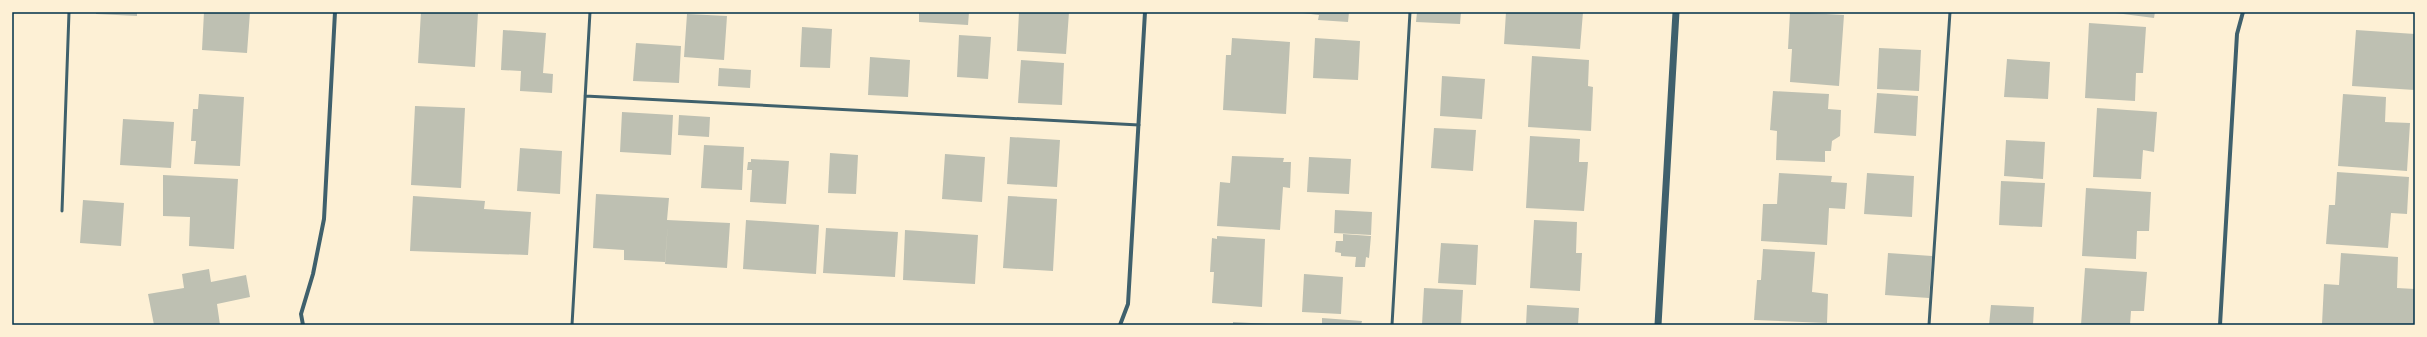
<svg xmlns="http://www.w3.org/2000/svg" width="2427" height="337" font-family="'Roboto Serif',serif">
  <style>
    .building { fill: #bec0b2 }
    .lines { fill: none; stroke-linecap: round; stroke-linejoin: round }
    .service { stroke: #3f606c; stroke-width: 3 }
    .minor { stroke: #3f606c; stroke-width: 4 }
    .tertiary { stroke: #3f606c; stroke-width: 7 }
    .neatline { fill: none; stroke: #003049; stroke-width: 1.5 }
  </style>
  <rect width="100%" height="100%" fill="#fdf0d5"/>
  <!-- building -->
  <path class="building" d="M 96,12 L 137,12 L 137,16 L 96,14 Z
    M 204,12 L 250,12 L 247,53 L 202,50 Z
    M 421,12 L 478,12 L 475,67 L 418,63 Z
    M 919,12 L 969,12 L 968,25 L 919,22 Z
    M 1019,12 L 1069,12 L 1066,54 L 1017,51 Z
    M 1294,12 L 1349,12 L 1348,22 L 1318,20 L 1319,15 Z
    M 1417,12 L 1461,12 L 1460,24 L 1416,22 Z
    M 1506,12 L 1583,12 L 1580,49 L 1504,44 Z
    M 1790,12 L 1844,15 L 1839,86 L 1790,82 L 1792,49 L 1788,49 Z
    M 2108,12 L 2155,12 L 2154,18 Z
    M 687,14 L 727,16 L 724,60 L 684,57 Z
    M 2089,23 L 2146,27 L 2143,73 L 2136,73 L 2135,101 L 2085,98 Z
    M 802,27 L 832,29 L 830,68 L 800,67 Z
    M 503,30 L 546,33 L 543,73 L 553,74 L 552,93 L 520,91 L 521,71 L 501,70 Z
    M 2356,30 L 2415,34 L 2415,90 L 2352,86 Z
    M 959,35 L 991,37 L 988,79 L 957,77 Z
    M 1232,38 L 1290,42 L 1286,114 L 1223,110 L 1226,55 L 1231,55 Z
    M 1315,38 L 1360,41 L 1358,80 L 1313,78 Z
    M 636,43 L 681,46 L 679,83 L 633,81 Z
    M 1879,48 L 1921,50 L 1919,91 L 1877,89 Z
    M 1532,56 L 1589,60 L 1588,86 L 1593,87 L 1591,131 L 1528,127 Z
    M 870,57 L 910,60 L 908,97 L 868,95 Z
    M 2007,59 L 2050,62 L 2048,99 L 2004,97 Z
    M 1021,60 L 1064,63 L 1062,105 L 1018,103 Z
    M 719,68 L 751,70 L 750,88 L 718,86 Z
    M 1442,76 L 1485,79 L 1482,119 L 1440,116 Z
    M 1773,91 L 1829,94 L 1828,109 L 1841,110 L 1840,136 L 1832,141 L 1831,151 L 1825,151 L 1825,162 L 1776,160 L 1777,131 L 1770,130 Z
    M 1877,93 L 1918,96 L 1916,136 L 1874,133 Z
    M 199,94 L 244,97 L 240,166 L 194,164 L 196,141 L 191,141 L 193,109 L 198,109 Z
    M 2343,94 L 2386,97 L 2385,122 L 2410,123 L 2407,171 L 2338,166 Z
    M 415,106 L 465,108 L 461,188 L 411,185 Z
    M 2097,108 L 2157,112 L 2154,152 L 2143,150 L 2141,179 L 2093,177 Z
    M 622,112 L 673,115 L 671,155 L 620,152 Z
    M 679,115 L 710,117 L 709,137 L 678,135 Z
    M 123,119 L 174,122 L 171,168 L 120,165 Z
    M 1434,128 L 1476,130 L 1473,171 L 1431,168 Z
    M 1530,136 L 1580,139 L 1579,162 L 1588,162 L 1584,211 L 1526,208 Z
    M 1010,137 L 1060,140 L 1057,187 L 1007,184 Z
    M 2006,140 L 2045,142 L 2043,179 L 2004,176 Z
    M 704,145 L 744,147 L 742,190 L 701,188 Z
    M 520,148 L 562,151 L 560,194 L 517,191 Z
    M 830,153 L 858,155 L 856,194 L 828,193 Z
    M 945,154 L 985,157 L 982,202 L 942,199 Z
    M 1232,156 L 1284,158 L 1283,162 L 1291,162 L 1290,188 L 1283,187 L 1280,230 L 1217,226 L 1220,182 L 1230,183 Z
    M 1309,157 L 1351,159 L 1349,194 L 1307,192 Z
    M 751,159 L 789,161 L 786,204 L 750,202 L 752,170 L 747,170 L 748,162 L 751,162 Z
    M 2337,172 L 2409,177 L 2407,214 L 2391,213 L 2388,248 L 2326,244 L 2329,205 L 2335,205 Z
    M 1779,173 L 1832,176 L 1831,182 L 1847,183 L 1845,209 L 1829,208 L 1827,245 L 1761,241 L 1763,204 L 1777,204 Z
    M 1867,173 L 1914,176 L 1912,217 L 1864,214 Z
    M 163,175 L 238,179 L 234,249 L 189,246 L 190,217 L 163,216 Z
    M 2001,181 L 2045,183 L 2042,227 L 1999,225 Z
    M 2086,188 L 2151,192 L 2149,231 L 2137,231 L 2136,259 L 2082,256 Z
    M 596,194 L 669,198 L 667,220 L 730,223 L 727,268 L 665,264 L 668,223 L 665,262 L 624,260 L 624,250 L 593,248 Z
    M 413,196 L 485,201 L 484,209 L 531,212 L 528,255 L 410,251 Z
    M 1008,196 L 1057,199 L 1053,271 L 1003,268 Z
    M 83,200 L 124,203 L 121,246 L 80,243 Z
    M 1335,210 L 1372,212 L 1371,235 L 1334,233 Z
    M 746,220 L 819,225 L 816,274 L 743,269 Z
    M 1534,220 L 1577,222 L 1576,253 L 1582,253 L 1580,291 L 1530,288 Z
    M 826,228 L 898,232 L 895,277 L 823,273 Z
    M 905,230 L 978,235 L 975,284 L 903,280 Z
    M 1343,234 L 1371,236 L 1369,258 L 1366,257 L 1365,267 L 1355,267 L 1356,257 L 1341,256 L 1341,253 L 1335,252 L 1336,241 L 1343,241 Z
    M 1217,236 L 1265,239 L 1262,307 L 1212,303 L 1214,272 L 1210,272 L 1212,238 L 1217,239 Z
    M 1441,243 L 1478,245 L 1476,285 L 1438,283 Z
    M 1763,249 L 1815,252 L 1812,292 L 1828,294 L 1827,323 L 1754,320 L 1757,280 L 1761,280 Z
    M 1888,253 L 1932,256 L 1929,298 L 1885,295 Z
    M 2341,253 L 2398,257 L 2397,288 L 2415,289 L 2415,325 L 2322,324 L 2324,284 L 2339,285 Z
    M 2085,268 L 2147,272 L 2144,311 L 2131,311 L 2130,325 L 2081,325 Z
    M 209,269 L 211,282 L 246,275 L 250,297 L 217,304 L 220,325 L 154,325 L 148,294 L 184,288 L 182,274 Z
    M 1304,274 L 1343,277 L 1341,314 L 1302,312 Z
    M 1424,288 L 1463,290 L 1461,325 L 1422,325 Z
    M 1527,305 L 1579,308 L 1578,325 L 1526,325 Z
    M 1991,305 L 2034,307 L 2033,325 L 1989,325 Z
    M 1322,318 L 1362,321 L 1361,325 L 1322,325 Z
    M 1233,322 L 1269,324 L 1269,325 L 1233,325 Z"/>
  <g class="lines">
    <!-- service -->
    <path class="service" d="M 585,96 L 1139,125
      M 62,211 L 69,12
      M 572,325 L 590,12
      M 1392,325 L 1410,12
      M 1929,325 L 1950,12"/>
    <!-- minor -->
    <path class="minor" d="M 303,325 L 301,314 L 313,274 L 324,219 L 335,12
      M 1120,325 L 1128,304 L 1145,12
      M 2220,325 L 2237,34 L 2243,12"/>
    <!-- tertiary -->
    <path class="tertiary" d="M 1658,325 L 1676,12"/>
  </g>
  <!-- border -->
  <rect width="2427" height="337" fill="none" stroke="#fdf0d5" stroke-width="26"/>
  <rect x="13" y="13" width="2401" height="311" class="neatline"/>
</svg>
